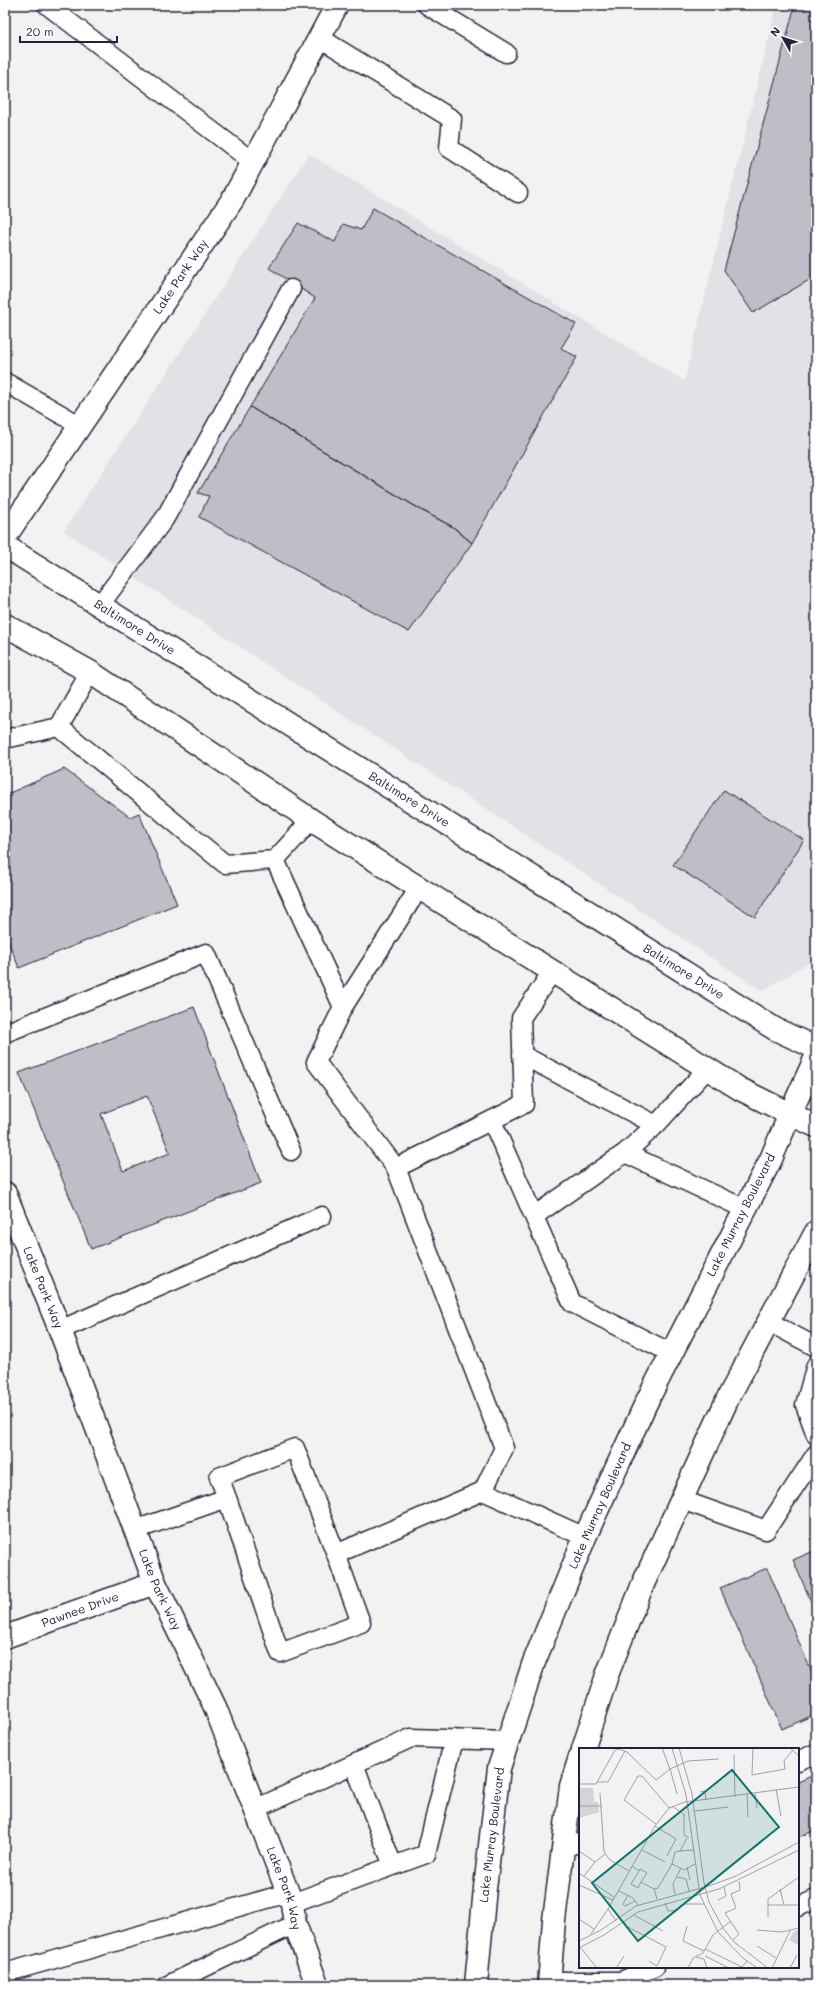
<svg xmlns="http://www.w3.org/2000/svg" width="821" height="1990" font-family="Mali,sans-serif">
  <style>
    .built { fill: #e2e2e6 }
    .building { fill: #bebec6; stroke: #22223b; fill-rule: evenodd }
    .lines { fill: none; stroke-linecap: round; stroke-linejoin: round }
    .service-casing { stroke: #22223b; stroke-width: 21 }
    .minor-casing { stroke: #22223b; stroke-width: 25 }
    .tertiary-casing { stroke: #22223b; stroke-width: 25 }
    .secondary-casing { stroke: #22223b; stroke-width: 25 }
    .primary-casing { stroke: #22223b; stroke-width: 25 }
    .service { stroke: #fff; stroke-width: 18 }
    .minor { stroke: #fff; stroke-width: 22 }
    .tertiary { stroke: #fff; stroke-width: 22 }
    .secondary { stroke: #fff; stroke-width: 22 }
    .primary { stroke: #fff; stroke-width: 22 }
    .labels { text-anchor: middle; stroke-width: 3; stroke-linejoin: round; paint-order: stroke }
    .street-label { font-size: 12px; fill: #22223b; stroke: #fff }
    .inset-road { fill: none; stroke: #9f9fa9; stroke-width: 1 }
    .view { fill: #0f766e; fill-opacity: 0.15; stroke: #0f766e; stroke-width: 2 }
    .inset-edge { fill: none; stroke: #22223b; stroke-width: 2 }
  </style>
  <rect width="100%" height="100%" fill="#f2f2f3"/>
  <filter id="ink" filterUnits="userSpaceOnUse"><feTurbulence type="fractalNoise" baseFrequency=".025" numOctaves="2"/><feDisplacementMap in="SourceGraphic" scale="8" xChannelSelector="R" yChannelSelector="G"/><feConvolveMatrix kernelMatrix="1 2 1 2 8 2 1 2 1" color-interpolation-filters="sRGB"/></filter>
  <g filter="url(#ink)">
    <!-- built -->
    <path class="built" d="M 777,5 L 816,5 L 816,958 L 762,991 L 64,531 L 309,154 L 684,381 Z"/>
    <!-- building -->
    <path class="building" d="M 795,5 L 816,5 L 816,276 L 753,313 L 724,270 Z
      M 373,208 L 576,324 L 561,348 L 577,357 L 472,543 L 453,527 L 423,511 L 250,407 L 315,298 L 269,268 L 298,223 L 335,242 L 343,224 L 361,230 Z
      M 250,407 L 423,511 L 453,527 L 472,543 L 409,632 L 199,517 L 209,496 L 198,493 Z
      M 64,769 L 130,817 L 139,813 L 177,904 L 19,968 L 5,933 L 5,795 Z
      M 724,790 L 804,840 L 755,917 L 673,865 Z
      M 194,1007 L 261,1183 L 91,1249 L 19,1073 ZM 147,1096 L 170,1153 L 123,1171 L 101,1114 Z
      M 816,1550 L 816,1613 L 793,1560 Z
      M 767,1568 L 816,1682 L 816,1714 L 782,1729 L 720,1588 Z
      M 816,1774 L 816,1830 L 798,1837 L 798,1782 Z"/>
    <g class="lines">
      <defs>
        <path id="service" d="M 47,5 L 253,162
          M 427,5 L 506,53
          M 320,38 L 452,119 L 449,148 L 518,193
          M 5,382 L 81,426
          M 99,606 L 165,518 L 291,289
          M 59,727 L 225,864 L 275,860 L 311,820
          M 5,739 L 59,727 L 90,672
          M 275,860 L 343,1007 L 316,1062 L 396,1168 L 504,1448 L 483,1491 L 585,1537
          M 343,1007 L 419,888
          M 5,1033 L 206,953 L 291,1151
          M 522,1055 L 656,1125
          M 492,1121 L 572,1303 L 671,1353
          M 625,1153 L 656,1125 L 707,1069
          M 396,1168 L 524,1104 L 521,1018 L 552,972
          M 534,1216 L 625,1153 L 745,1209
          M 769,1322 L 816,1347
          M 60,1330 L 322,1216
          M 816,1365 L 805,1405 L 816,1435
          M 227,1498 L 219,1477 L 295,1448 L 336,1554
          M 682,1500 L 766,1530 L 816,1454
          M 135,1530 L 227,1498 L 280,1653 L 361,1623 L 336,1554 L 483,1491
          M 798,1761 L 816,1753
          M 354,1764 L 393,1866 L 426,1854 L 454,1739
          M 255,1809 L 411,1738 L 508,1741
          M 563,1847 L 580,1843
          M 292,1903 L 393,1866
          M 798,1907 L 816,1899
          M 5,1973 L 288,1893
          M 549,1981 L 621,1981 L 655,1967
          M 168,1985 L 295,1924"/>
        <g id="minor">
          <path id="s1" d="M 5,1637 L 155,1583"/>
        </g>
        <g id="tertiary">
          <path id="s2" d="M 5,537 L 233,199 L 337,5"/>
          <path id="s3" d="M 5,1193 L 60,1330 L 155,1583 L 215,1707 L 292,1903 L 295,1924 L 317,1985"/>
        </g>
        <g id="secondary">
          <path id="s4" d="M 5,546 L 775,1029 L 816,1048"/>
          <path d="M 5,625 L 90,672 L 311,820 L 740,1089 L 790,1114 L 771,1159 L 646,1403 L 585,1537 L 534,1662 L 499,1768 L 485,1888 L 476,1985"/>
          <path d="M 583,1749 L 607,1675 L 643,1584 L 727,1400 L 816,1232"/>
          <path d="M 549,1985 L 554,1920 L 571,1786 L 580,1757"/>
        </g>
        <path id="primary" d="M 816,1057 L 790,1114 L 816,1126"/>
      </defs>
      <!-- service casing -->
      <use href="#service" class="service-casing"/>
      <!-- minor casing -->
      <use href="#minor" class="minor-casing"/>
      <!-- tertiary casing -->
      <use href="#tertiary" class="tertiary-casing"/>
      <!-- secondary casing -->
      <use href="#secondary" class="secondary-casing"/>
      <!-- primary casing -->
      <use href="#primary" class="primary-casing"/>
      <!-- service -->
      <use href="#service" class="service"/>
      <!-- minor -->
      <use href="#minor" class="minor"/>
      <!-- tertiary -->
      <use href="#tertiary" class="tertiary"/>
      <!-- secondary -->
      <use href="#secondary" class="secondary"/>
      <!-- primary -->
      <use href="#primary" class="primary"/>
    </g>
  </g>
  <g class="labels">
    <!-- street labels -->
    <g class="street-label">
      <text dy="4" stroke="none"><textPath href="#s2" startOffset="314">Lake Park Way</textPath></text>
      <text dy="4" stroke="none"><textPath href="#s4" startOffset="153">Baltimore Drive</textPath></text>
      <text dy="4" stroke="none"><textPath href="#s4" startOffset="477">Baltimore Drive</textPath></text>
      <text dy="4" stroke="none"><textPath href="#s4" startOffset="801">Baltimore Drive</textPath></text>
      <text transform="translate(741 1215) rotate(-63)" y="4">Lake Murray Boulevard</text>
      <text dy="4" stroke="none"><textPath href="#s3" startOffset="102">Lake Park Way</textPath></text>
      <text transform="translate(600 1506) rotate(-66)" y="4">Lake Murray Boulevard</text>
      <text dy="4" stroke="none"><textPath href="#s3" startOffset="426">Lake Park Way</textPath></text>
      <text dy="4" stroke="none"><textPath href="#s1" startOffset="80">Pawnee Drive</textPath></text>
      <text transform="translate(492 1835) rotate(-83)" y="4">Lake Murray Boulevard</text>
      <text dy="4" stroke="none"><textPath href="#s3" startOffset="750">Lake Park Way</textPath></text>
    </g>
  </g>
  <!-- overview -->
  <g transform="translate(579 1748)">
    <rect width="220" height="220" fill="#f2f2f3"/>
    <path d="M 0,40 L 14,40 L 15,54 L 19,54 L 20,64 L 0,70 ZM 220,182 L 220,198 L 210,192 L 215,183 Z" fill="#d3d3d8"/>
    <path class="inset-road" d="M 93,0 L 107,47 L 121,147 L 139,184 L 164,210 L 178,220M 100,0 L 113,46 L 125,135 L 130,154 L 144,180 L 155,194 L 189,220M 174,0 L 173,27 L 206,21 L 205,13 L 214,2M 211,0 L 220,8M 155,7 L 156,49M 18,34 L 29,34 L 46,3M 0,36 L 17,36 L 36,2 L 40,1 L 48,4 L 77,32 L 91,21 L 83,0M 197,41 L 202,68M 121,44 L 126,43 L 127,52M 21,45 L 25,104 L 31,112 L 50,123M 176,45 L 178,60M 98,46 L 91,21 L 109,13 L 140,11M 168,46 L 169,69M 0,58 L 23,58M 93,58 L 106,67M 116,63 L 149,59M 105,67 L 105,87 L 110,90M 77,76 L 45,52 L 59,28 L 63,28 L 90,60M 76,78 L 97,91 L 88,108M 63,102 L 86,114M 0,103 L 16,114 L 26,106M 101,103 L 114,102M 93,116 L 105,122 L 116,116M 53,118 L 60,123 L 52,136 L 59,140 L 62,134 L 75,141M 108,119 L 111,132M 60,123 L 61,121 L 68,125 L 62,134M 0,125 L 36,150M 5,128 L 16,114M 98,129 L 107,131 L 110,143M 0,137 L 34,152M 201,141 L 205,157M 40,143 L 54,150 L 59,157M 96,146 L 94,136 L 102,120M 49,147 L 44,156 L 46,158 L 56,153M 78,151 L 75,141 L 79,140 L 93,116 L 96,104 L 101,103 L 108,90M 139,152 L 147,148 L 145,139M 86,155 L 89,163 L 98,162 L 105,156M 104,156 L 125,156M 189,157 L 220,157M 55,167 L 84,183M 189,169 L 189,151 L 220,129M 0,171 L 15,181M 37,173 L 29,161 L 76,78 L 90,60 L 106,54 L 220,39M 44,173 L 49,179 L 87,199 L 78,218 L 70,213M 108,178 L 104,193 L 125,203M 178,182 L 203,184 L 220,180M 12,186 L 29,161M 154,192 L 160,186 L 146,165 L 157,160 L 152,146 L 161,142 L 160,133M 0,193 L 22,182 L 57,158 L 130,138 L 157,128 L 220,94M 178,198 L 197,210M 1,199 L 18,220M 0,200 L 25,187 L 59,164 L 140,141 L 220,102M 126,201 L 163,219 L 168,213M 126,208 L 150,220M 117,209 L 125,211 L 128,220M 37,220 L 45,208M 109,220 L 114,210 L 124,205 L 134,187 L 152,173M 193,220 L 211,183M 211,220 L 218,207"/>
    <path class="view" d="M 153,22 L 200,79 L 59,193 L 13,135 Z"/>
    <rect width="220" height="220" class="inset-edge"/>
  </g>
  <!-- margin -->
  <rect width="821" height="1990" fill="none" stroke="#fff" stroke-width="20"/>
  <rect x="10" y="10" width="801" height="1970" fill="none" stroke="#22223b" stroke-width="1.5" filter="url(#ink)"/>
  <!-- north arrow -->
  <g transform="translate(783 38) rotate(309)" stroke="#ffffff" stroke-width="3" paint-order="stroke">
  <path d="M0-3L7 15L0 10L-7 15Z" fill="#22223b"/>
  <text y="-6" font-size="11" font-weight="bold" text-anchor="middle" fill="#22223b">N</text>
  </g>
  <!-- scale -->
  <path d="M20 36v6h97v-6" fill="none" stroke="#22223b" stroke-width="2"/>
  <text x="26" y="36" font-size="12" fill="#22223b" stroke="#ffffff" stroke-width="3" paint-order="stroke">20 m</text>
</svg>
